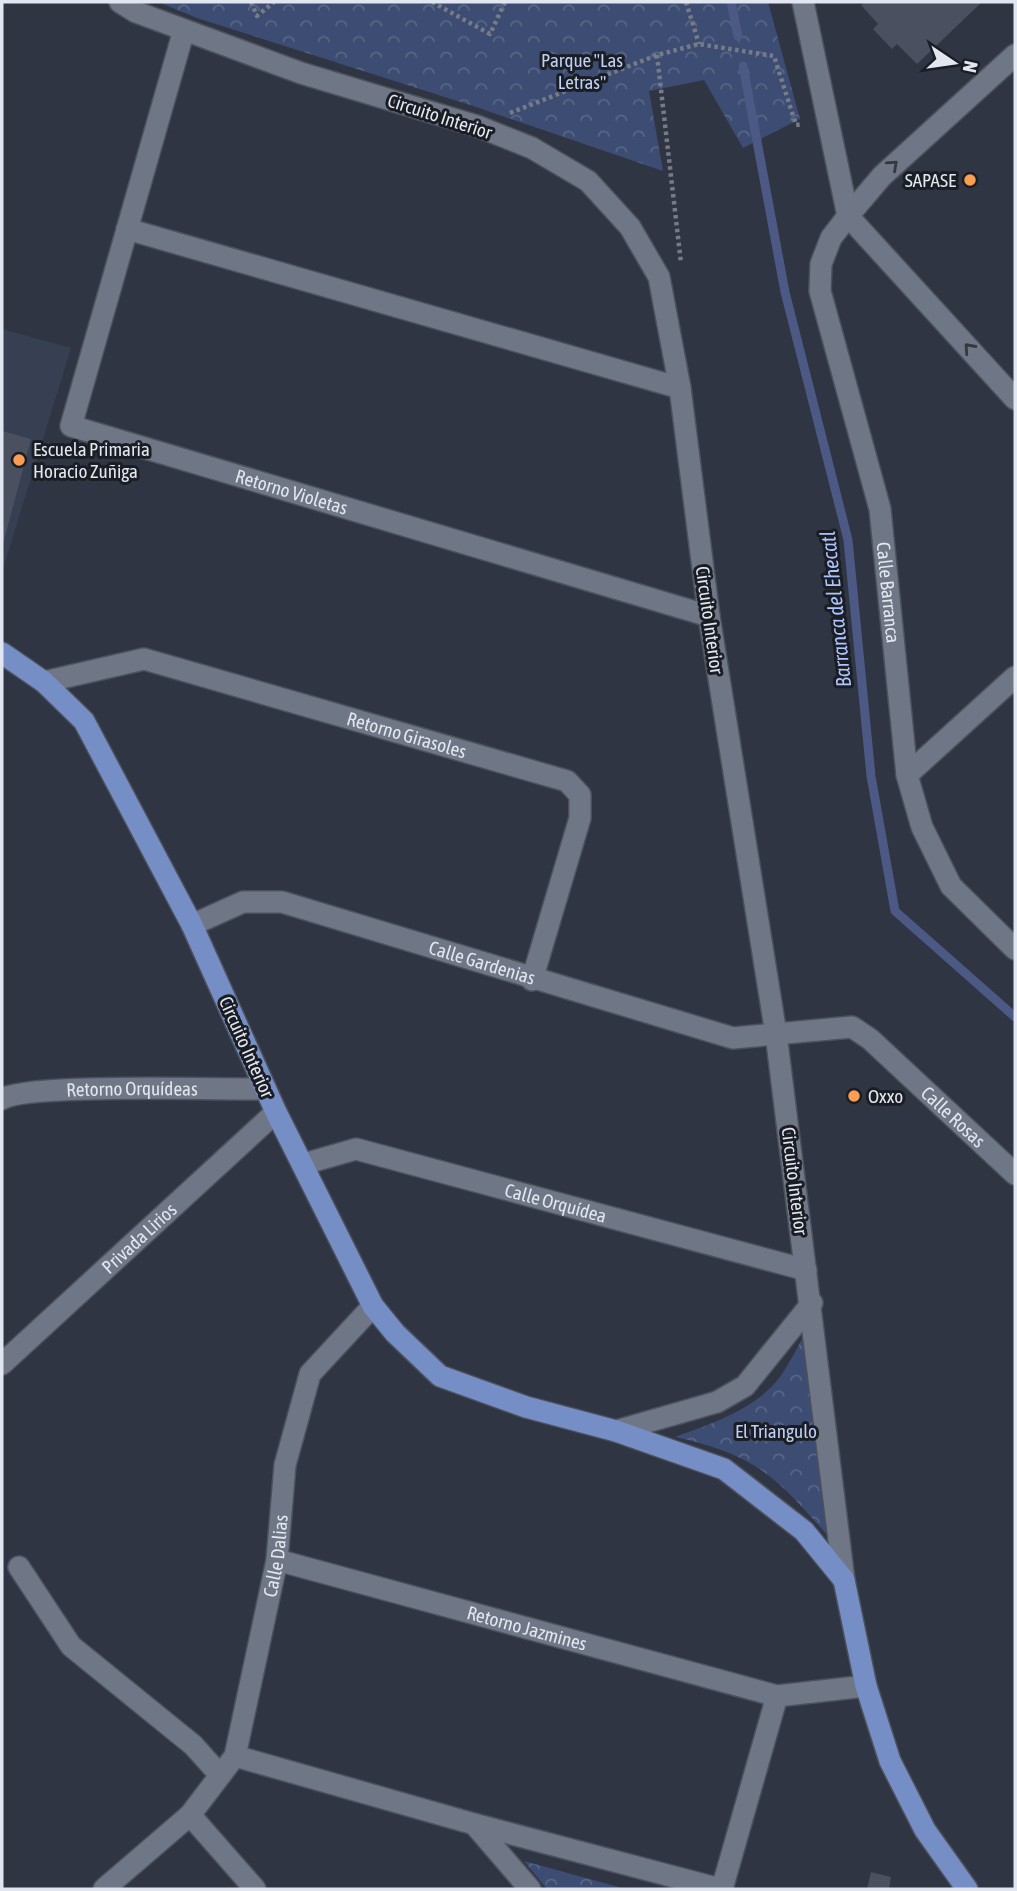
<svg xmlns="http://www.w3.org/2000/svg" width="1017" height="1891" font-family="'Asap Condensed',sans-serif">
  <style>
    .built { fill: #374053 }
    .park { fill: url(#park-crowns) }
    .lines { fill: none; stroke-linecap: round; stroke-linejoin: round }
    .stream { stroke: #4b5984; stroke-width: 9 }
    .building { fill: #4a5060 }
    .minor-casing { stroke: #4c515d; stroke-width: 24 }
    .major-casing { stroke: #4c515d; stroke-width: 24 }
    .path { stroke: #767b87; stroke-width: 4.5; stroke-dasharray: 3.5 3.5; stroke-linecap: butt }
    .minor { stroke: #6f7787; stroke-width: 21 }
    .major { stroke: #768ec6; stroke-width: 21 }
    .oneway { stroke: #343841 }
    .poi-dot { fill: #fc9d54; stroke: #1a1d23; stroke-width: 2.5 }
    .labels { text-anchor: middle; stroke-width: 6; stroke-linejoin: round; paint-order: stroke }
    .park-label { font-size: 19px; fill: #bfd0f5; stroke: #1a1d23 }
    .street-label { font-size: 19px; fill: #e2e6f0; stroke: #1a1d23 }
    .poi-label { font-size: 19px; fill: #e2e6f0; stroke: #1a1d23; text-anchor: start }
    .water-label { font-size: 21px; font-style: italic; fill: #abc4fb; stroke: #1a1d23 }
  </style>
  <defs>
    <pattern id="park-crowns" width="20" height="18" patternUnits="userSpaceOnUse" patternTransform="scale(1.75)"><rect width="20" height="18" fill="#3c4c72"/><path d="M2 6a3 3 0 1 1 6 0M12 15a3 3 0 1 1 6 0" fill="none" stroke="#586686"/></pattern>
  </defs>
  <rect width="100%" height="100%" fill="#2f3543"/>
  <!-- built -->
  <path class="built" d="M 2,329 L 71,348 L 2,572 Z"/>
  <!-- park -->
  <path class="park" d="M 158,2 L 768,2 L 800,119 L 743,148 L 704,80 L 649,91 L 663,171 L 473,106 L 197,18 Z
    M 805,1334 L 828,1536 C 775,1475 755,1455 675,1437 C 710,1424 756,1409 780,1377 C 789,1364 797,1348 805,1334 Z
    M 524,1861 L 626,1889 L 547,1889 Z"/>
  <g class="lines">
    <!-- stream -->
    <path class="stream" d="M 731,2 L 738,36
      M 743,66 L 785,292 L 848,540 L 871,776 L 895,911 L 1015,1017"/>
  </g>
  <!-- building -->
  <path class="building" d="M 865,2 L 982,2 L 917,64 L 897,44 L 892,49 L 873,29 L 878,24 L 861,5 Z
    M 2,431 L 31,439 L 3,544 L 2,543 Z
    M 871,1872 L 891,1877 L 889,1889 L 867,1889 Z"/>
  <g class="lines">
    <defs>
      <g id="minor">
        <path d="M 120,2 L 136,12 L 301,73 L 477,126 L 532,148 L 588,181 L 630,227 L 659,277 L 680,388 L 709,616 L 776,1034 L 844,1580"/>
        <path d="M 803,2 L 848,216"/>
        <path id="s1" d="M 184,30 L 71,426 L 709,616"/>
        <path id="s2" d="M 1015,55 L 882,176 L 848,216 L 831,238 L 821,264 L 820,291 L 880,509 L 907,775 L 922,827 L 951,886 L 1015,949"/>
        <path d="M 848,216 L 1015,399"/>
        <path d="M 127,229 L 680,388"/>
        <path id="s3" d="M 44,682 L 144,659 L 567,781 L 580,795 L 580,818 L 532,980"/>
        <path d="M 907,775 L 1015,677"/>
        <path id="s4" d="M 192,925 L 243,902 L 282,902 L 733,1038 L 852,1027 L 870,1039 L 1015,1174"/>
        <path id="s5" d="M 2,1099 C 27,1083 223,1090 265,1089"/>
        <path id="s6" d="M 304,1164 L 356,1149 L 806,1270"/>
        <path id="s7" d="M 2,1364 L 276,1112"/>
        <path d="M 616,1431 L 717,1402 L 745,1386 L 812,1303"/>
        <path id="s8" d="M 277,1560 L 777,1696 L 866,1686"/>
        <path d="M 19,1567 L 71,1646 L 193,1745 L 220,1775"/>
        <path d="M 235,1756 L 474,1824 L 720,1889"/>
        <path d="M 190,1815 L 255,1889"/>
        <path d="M 474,1824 L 530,1889"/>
        <path id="s9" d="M 104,1889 L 190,1815 L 235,1756 L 277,1560 L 285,1465 L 310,1374 L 373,1306"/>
        <path d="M 722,1889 L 777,1696"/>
      </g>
      <path id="major" d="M 2,653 L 44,682 L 84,721 L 192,925 L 276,1112 L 373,1306 L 395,1333 L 440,1376 L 526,1407 L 616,1431 L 724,1469 L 804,1531 L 844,1580 L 866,1686 L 890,1761 L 925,1830 L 967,1889"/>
    </defs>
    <!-- minor casing -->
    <use href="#minor" class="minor-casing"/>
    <!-- major casing -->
    <use href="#major" class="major-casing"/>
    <!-- path -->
    <path class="path" d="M 251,2 L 257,16 L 274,2
      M 432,2 L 490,34 L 505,2
      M 686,2 L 699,44
      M 657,55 L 681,263
      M 510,113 L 657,55 L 699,44 L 774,56 L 796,125 L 803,124"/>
    <!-- minor -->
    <use href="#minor" class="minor"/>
    <!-- major -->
    <use href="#major" class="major"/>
  </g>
  <!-- one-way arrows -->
  <defs><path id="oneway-chevron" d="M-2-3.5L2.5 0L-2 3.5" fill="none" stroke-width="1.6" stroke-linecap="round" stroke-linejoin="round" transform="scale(1.75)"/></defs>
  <g class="oneway">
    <use href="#oneway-chevron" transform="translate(893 165) rotate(-42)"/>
    <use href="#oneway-chevron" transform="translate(969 348) rotate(-132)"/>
  </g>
  <!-- markers -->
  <g class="poi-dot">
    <circle cx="970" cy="180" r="7"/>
    <circle cx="19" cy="460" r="7"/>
    <circle cx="854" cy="1096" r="7"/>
  </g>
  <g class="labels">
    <!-- park labels -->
    <g class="park-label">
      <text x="582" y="67">Parque "Las<tspan x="582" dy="22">Letras"</tspan></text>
      <text x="776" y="1438">El Triangulo</text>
    </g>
    <!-- street labels -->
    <g class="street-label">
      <text transform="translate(440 116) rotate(18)" y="7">Circuito Interior</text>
      <text dy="7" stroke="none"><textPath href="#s1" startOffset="642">Retorno Violetas</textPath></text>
      <text dy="7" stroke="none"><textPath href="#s2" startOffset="625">Calle Barranca</textPath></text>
      <text transform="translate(710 620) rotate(82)" y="7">Circuito Interior</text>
      <text dy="7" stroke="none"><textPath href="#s3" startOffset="376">Retorno Girasoles</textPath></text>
      <text dy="7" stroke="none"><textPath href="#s4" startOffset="304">Calle Gardenias</textPath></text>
      <text transform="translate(247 1047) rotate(66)" y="7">Circuito Interior</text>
      <text dy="7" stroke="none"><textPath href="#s5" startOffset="131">Retorno Orquídeas</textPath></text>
      <text dy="7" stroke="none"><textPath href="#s4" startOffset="821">Calle Rosas</textPath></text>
      <text transform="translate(795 1181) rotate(83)" y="7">Circuito Interior</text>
      <text dy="7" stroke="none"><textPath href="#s6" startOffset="261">Calle Orquídea</textPath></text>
      <text dy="7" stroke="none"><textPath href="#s7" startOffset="186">Privada Lirios</textPath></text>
      <text dy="7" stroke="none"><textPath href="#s9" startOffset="392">Calle Dalias</textPath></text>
      <text dy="7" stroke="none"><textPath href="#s8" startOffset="259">Retorno Jazmines</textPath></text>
    </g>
    <!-- poi labels -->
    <g class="poi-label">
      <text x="956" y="187" text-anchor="end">SAPASE</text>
      <text x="33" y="456">Escuela Primaria<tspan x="33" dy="22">Horacio Zuñiga</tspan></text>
      <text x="868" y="1103">Oxxo</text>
    </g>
    <!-- water labels -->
    <g class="water-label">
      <text transform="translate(836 609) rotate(-96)" y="7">Barranca del Ehecatl</text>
    </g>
  </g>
  <!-- border -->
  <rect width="1017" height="1891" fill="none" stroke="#e2e6f0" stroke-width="7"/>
  <!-- north arrow -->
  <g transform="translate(954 63) rotate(103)" stroke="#1a1d23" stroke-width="5" paint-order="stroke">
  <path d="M0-5L12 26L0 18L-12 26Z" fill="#e2e6f0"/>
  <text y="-10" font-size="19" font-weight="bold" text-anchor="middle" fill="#e2e6f0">N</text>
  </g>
</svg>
